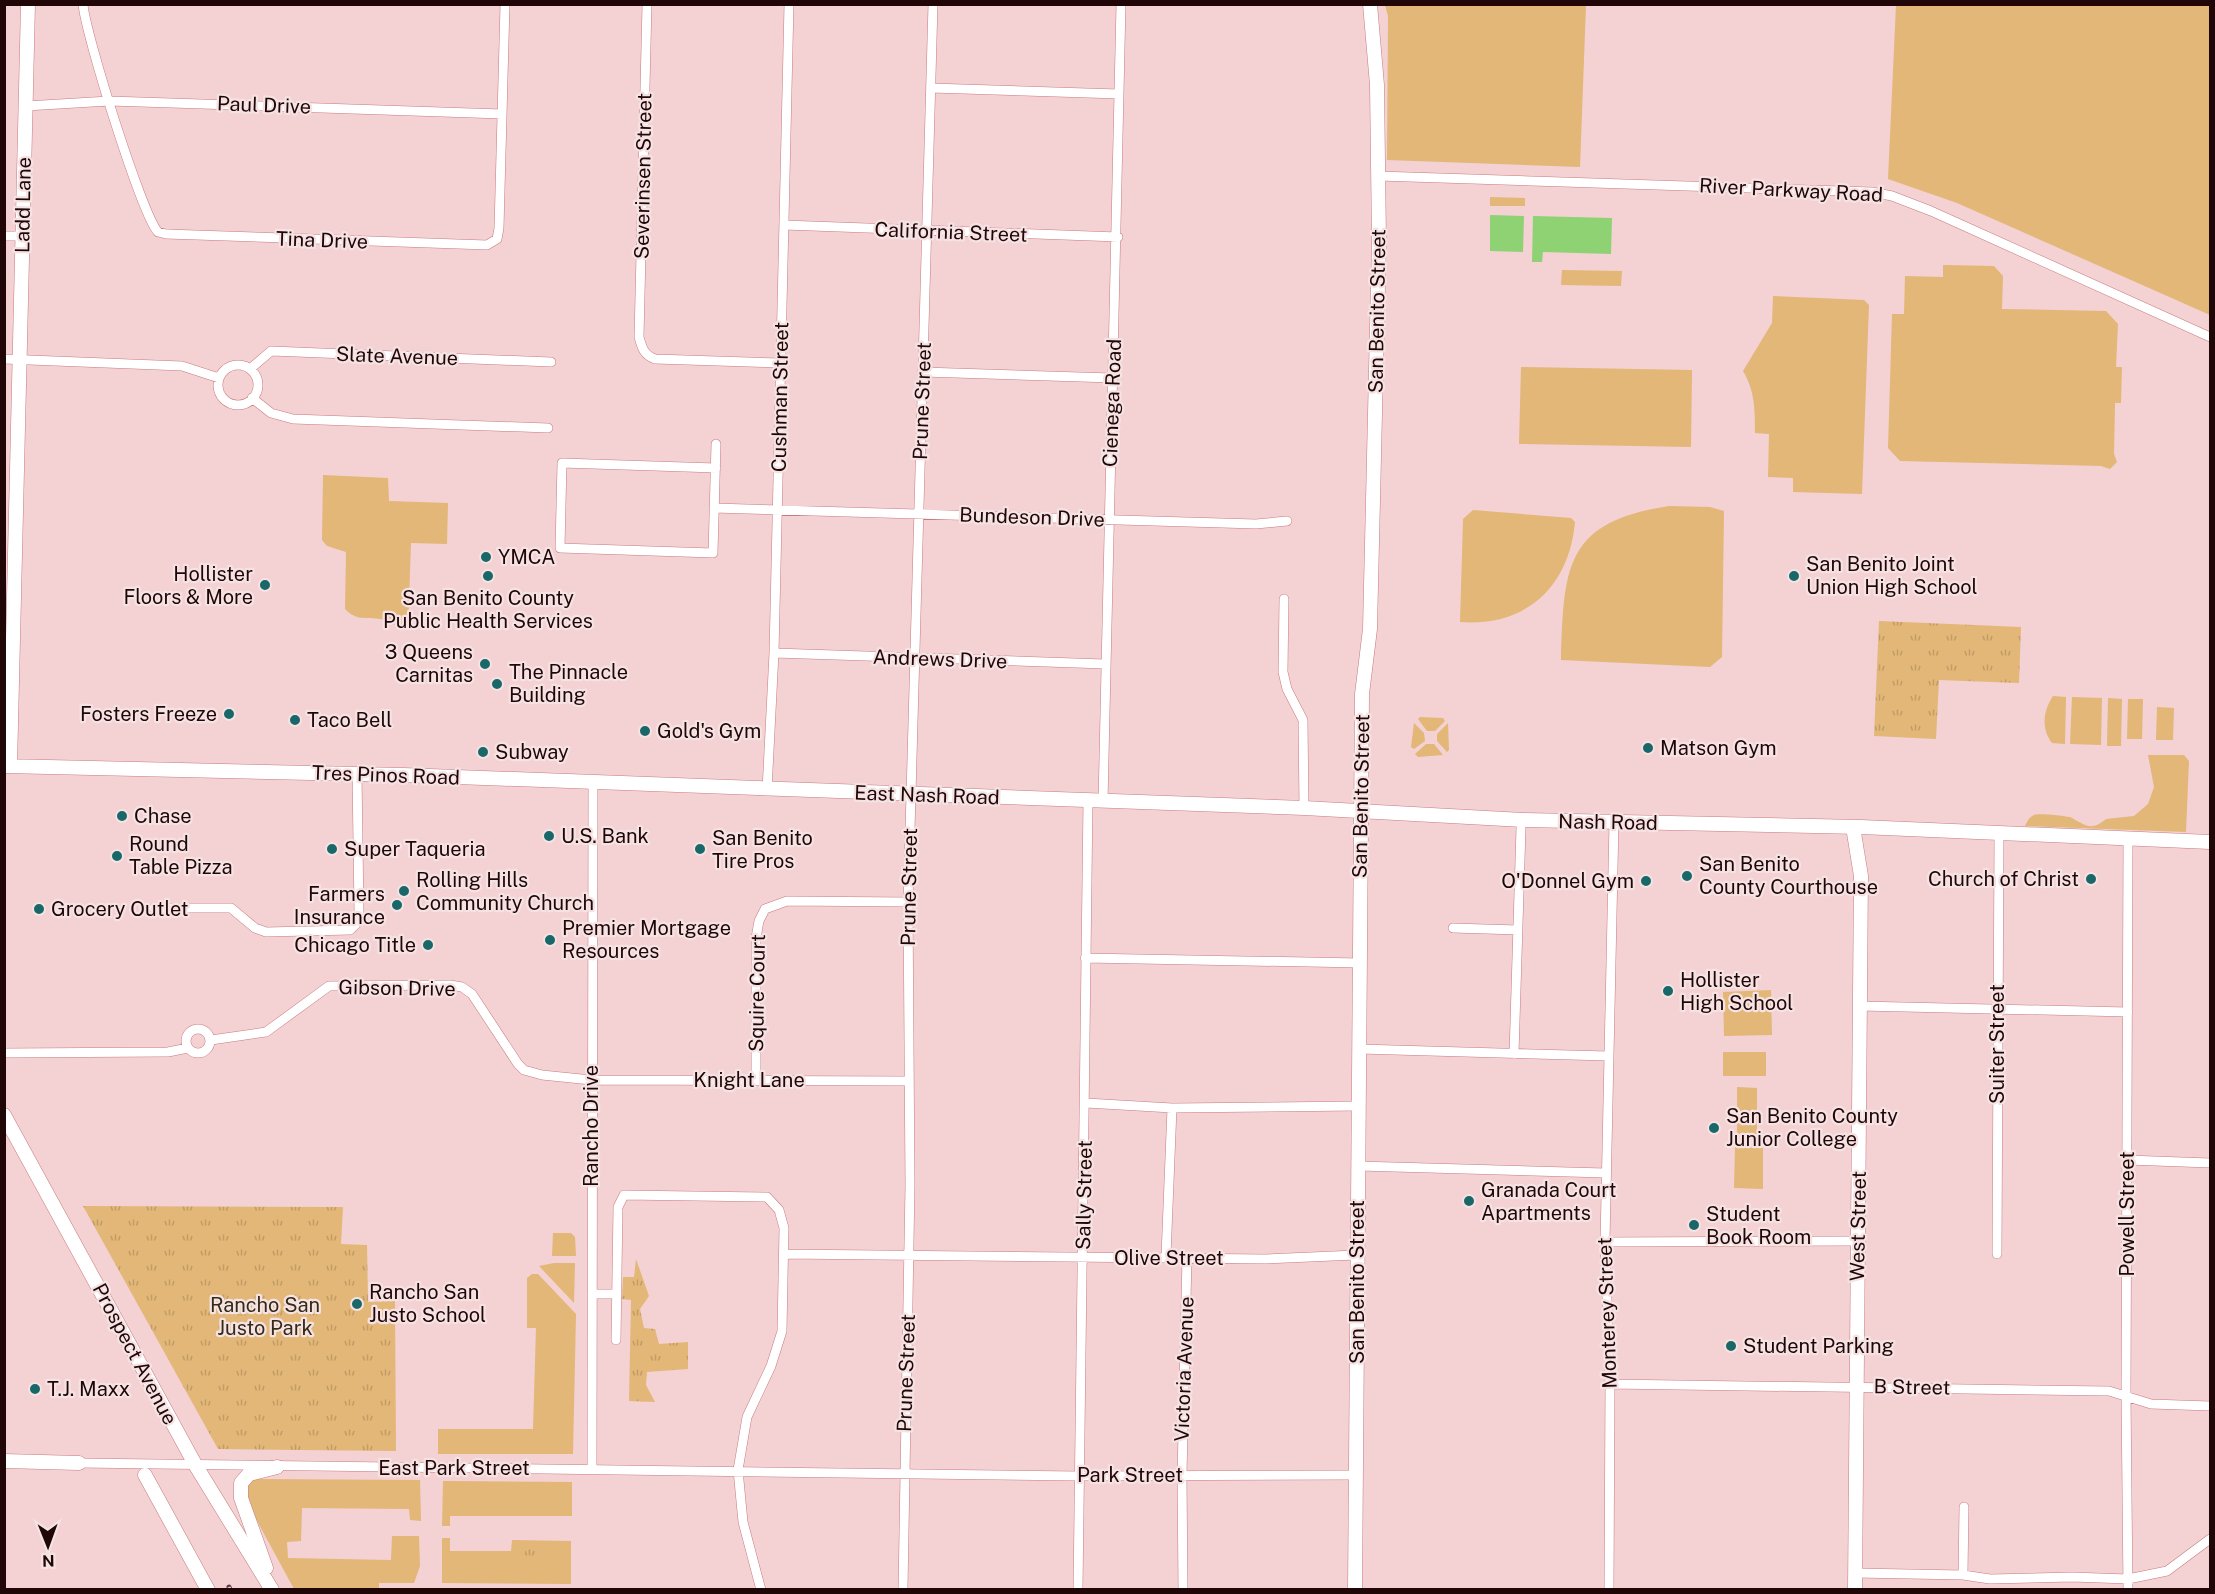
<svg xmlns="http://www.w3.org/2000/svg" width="2215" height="1594" font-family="'Public Sans',sans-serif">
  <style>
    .green { fill: #e2b777 }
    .park { fill: url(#park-tufts) }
    .water { fill: #8fd273 }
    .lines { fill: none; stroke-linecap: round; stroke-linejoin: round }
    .street-casing { stroke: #c87b7f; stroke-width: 10 }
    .secondary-casing { stroke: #c87b7f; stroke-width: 15 }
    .street { stroke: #fff; stroke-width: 9 }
    .secondary { stroke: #fff; stroke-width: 14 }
    .rail-casing { stroke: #593c3d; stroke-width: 5 }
    .rail { stroke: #f5e3e3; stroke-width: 3; stroke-dasharray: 9; stroke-linecap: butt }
    .poi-dot { fill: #196768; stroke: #f5e3e3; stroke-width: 2 }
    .labels { text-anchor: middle; stroke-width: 4.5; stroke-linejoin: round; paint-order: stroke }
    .street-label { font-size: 20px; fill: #210608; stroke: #f5e3e3 }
    .poi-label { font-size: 20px; fill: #210608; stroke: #f5e3e3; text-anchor: start }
    .park-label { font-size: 20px; fill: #352917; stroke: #f5e3e3 }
  </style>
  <defs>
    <pattern id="park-tufts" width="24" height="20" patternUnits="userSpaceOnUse" patternTransform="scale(1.5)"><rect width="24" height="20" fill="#e2b777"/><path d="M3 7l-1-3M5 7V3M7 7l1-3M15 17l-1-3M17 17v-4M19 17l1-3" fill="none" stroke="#c29c65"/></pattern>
  </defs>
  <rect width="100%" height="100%" fill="#f4d1d2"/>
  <!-- green -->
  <path class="green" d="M 1385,5 L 1586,5 L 1580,167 L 1387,160 L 1388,16 Z
    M 1896,5 L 2210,5 L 2210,315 L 1957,203 L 1888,179 Z
    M 1490,197 L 1525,198 L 1525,206 L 1490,206 Z
    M 1943,265 L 1994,266 L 2003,276 L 2002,309 L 2106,311 L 2118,324 L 2116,367 L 2122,367 L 2121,403 L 2115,403 L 2114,454 L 2117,462 L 2110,469 L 2101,466 L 1900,461 L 1888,448 L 1892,314 L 1904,314 L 1905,276 L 1943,277 Z
    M 1562,270 L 1622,271 L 1621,286 L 1561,285 Z
    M 1773,296 L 1864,300 L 1869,305 L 1862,494 L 1793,492 L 1793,478 L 1768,477 L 1769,434 L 1755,433 C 1755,410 1755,391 1743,371 L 1772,323 Z
    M 1521,367 L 1692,370 L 1691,447 L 1519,444 Z
    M 323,475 L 388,478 L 389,501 L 448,503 L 447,544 L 411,543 L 408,629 C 397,628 391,621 381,619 C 366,617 356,621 345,609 L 346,552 L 327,546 L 322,540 Z
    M 1669,506 L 1710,507 L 1724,511 L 1722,657 L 1710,667 L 1561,660 C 1564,566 1565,522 1669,506 Z
    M 1473,510 L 1571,518 L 1575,522 C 1569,587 1526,627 1460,622 L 1463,519 Z
    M 2053,696 L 2066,697 L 2065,744 L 2052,743 C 2041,729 2043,711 2053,696 Z
    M 2072,697 L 2102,698 L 2101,745 L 2070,744 Z
    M 2108,698 L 2122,699 L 2121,746 L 2107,746 Z
    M 2128,699 L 2143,699 L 2142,739 L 2127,739 Z
    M 2157,707 L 2174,708 L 2173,740 L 2156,740 Z
    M 1420,717 L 1443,718 L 1445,721 L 1435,731 L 1427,731 L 1418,719 Z
    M 1414,723 L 1424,733 L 1425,741 L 1414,749 L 1411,747 Z
    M 1448,723 L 1449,750 L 1447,752 L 1437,741 L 1437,734 Z
    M 1426,744 L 1434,744 L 1443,755 L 1418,757 L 1415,754 Z
    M 2148,755 L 2184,755 L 2189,761 L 2186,832 L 2025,826 C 2027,822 2029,817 2034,815 C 2037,813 2069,816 2072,818 C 2086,826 2092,831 2106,819 L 2134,816 L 2148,804 L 2154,787 Z
    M 1771,990 L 1772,1035 L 1724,1036 L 1723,992 Z
    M 1723,1052 L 1766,1052 L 1766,1076 L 1723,1076 Z
    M 1737,1087 L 1757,1088 L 1757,1134 L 1737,1134 Z
    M 1735,1147 L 1763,1148 L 1763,1189 L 1734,1188 Z
    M 553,1233 L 571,1233 L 575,1237 L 576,1256 L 552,1256 Z
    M 554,1263 L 575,1263 L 574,1303 L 539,1266 Z
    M 532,1274 L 538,1274 L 576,1314 L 573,1454 L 438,1454 L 438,1429 L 533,1429 L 536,1328 L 527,1328 L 527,1278 Z
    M 252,1479 L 420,1480 L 421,1521 L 410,1520 L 409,1509 L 302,1508 L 301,1541 L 287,1542 L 288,1558 L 391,1560 L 392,1536 L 419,1536 L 420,1566 L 414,1583 L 379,1583 L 379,1589 L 294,1589 L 243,1495 L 247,1481 Z
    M 443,1481 L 572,1482 L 572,1516 L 450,1516 L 450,1526 L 442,1526 Z
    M 442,1538 L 450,1538 L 450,1551 L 511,1551 L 512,1540 L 571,1541 L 571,1584 L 442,1583 Z"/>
  <!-- park -->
  <path class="park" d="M 1879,621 L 2021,627 L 2019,683 L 1939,680 L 1936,739 L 1874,736 Z
    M 83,1206 L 343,1207 L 341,1244 L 367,1245 L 368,1302 L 395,1301 L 396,1451 L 218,1449 Z
    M 636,1259 L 649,1296 L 640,1309 L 644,1328 L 655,1329 L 659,1344 L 688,1342 L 688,1369 L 647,1372 L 646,1385 L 655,1402 L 629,1401 L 631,1300 L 622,1299 L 623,1277 L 634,1277 Z
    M 525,1549 L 542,1549 L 542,1564 L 525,1564 Z"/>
  <!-- water -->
  <path class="water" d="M 1490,215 L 1524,216 L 1523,252 L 1490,251 Z
    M 1533,216 L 1612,218 L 1611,254 L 1543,252 L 1542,262 L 1532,262 Z"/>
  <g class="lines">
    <defs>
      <path id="street" d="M 83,4 C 85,33 142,215 158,232 L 166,234 L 487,245 L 497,239 L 499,228 L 505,4
        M 647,4 L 639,337 C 642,348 644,355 655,359 L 780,363
        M 931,88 L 1119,94
        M 26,106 L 109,101 L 502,114
        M 1378,176 L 1872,192 L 1892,196 L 1931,211 L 2210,337
        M 784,225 L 1118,237
        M 4,236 L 22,236
        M 4,359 L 182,366 L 219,378
        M218 385a20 20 0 1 1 40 0a20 20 0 1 1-40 0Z
        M 250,369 L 271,351 L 551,362
        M 923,372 L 1113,378
        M 252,398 L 271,413 L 293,419 L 548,428
        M 716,468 L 562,463 L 560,548 L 713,553 L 716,444
        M 714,508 L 1256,524 L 1287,521
        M 1284,599 L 1283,672 L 1287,689 L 1303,720 L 1304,808
        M 774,653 L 1105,664
        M 767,790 L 774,653 L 789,4
        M 1103,802 L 1121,4
        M 2128,839 L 2126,1395 L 2128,1590
        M 154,908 L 231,908 L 255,928 L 266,932 L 350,930 L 356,924 L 359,913 L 357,773
        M 1453,928 L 1518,930
        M 1085,958 L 1360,963
        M 1860,1006 L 2128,1012
        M186 1041a12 12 0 1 1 24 0a12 12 0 1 1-24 0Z
        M 211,1040 L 266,1032 L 329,986 L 450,985 L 462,987 L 472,994 L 518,1064 L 524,1070 L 542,1075 L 591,1080 L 907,1081
        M 1359,1049 L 1608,1056
        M 4,1053 L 168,1052 L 188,1048
        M 1514,1054 L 1521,828
        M 756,1079 L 756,938 L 759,921 L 765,909 L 787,901 L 908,902
        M 1086,1103 L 1172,1108 L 1358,1106
        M 2127,1160 L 2210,1163
        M 1358,1166 L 1605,1173
        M 1605,1242 L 1858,1241
        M 784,1254 L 1266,1259 L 1356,1255
        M 1997,1254 L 1999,834
        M 1166,1256 L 1172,1108
        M 592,1294 L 617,1294
        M 616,1340 L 618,1207 L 624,1195 L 767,1197 L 779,1210 L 784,1228 L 782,1331 L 771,1366 L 747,1417 L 738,1470 L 743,1522 L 761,1590
        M 1610,1384 L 2109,1391 L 2151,1404 L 2210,1406
        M 79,1463 L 1078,1476 L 1356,1475
        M 592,1469 L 593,784
        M 1856,1573 L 1963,1575 L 1990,1579 L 2072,1577 L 2128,1579 L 2167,1571 L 2210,1539
        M 1963,1575 L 1964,1507
        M 903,1590 L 910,1185 L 908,902 L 933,4
        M 1078,1590 L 1088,801
        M 1183,1590 L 1182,1475 L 1187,1257
        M 1609,1590 L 1610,1384 L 1605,1242 L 1614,822"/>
      <path id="secondary" d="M 4,766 L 403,775 L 1304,808 L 1523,820 L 1861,827 L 2210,842
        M 10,766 L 28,4
        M 1853,827 L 1861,876 L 1855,1590
        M 4,1115 L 196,1466 L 272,1590
        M 4,1461 L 79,1463
        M 145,1475 L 208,1590
        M 266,1568 L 241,1498 L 241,1483 L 249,1474 L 277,1467
        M 1355,1590 L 1362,694 L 1370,629 L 1379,241 L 1377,85 L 1370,4"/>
    </defs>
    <!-- street casing -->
    <use href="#street" class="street-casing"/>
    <!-- secondary casing -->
    <use href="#secondary" class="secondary-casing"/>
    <!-- street -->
    <use href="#street" class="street"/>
    <!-- secondary -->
    <use href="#secondary" class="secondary"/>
    <defs>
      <path id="rail" d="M 229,1587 L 230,1590"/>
    </defs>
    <!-- rail casing -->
    <use href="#rail" class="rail-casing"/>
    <!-- rail -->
    <use href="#rail" class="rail"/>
  </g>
  <!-- markers -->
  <g class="poi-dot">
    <circle cx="486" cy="557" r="6"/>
    <circle cx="488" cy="576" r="6"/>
    <circle cx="1794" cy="576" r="6"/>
    <circle cx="265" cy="585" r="6"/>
    <circle cx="485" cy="664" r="6"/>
    <circle cx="497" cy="684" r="6"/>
    <circle cx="229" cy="714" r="6"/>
    <circle cx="295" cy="720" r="6"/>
    <circle cx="645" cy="731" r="6"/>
    <circle cx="1648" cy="748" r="6"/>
    <circle cx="483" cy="752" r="6"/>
    <circle cx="122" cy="816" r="6"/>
    <circle cx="549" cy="836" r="6"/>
    <circle cx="332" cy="849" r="6"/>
    <circle cx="700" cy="849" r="6"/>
    <circle cx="117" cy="856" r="6"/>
    <circle cx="1687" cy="876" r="6"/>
    <circle cx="2091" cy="879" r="6"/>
    <circle cx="1646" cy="881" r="6"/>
    <circle cx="404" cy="891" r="6"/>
    <circle cx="397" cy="905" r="6"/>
    <circle cx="39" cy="909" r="6"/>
    <circle cx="550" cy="940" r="6"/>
    <circle cx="428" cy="945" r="6"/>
    <circle cx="1668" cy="991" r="6"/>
    <circle cx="1714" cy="1128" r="6"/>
    <circle cx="1469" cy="1201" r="6"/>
    <circle cx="1694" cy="1225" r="6"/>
    <circle cx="357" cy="1304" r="6"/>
    <circle cx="1731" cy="1346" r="6"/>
    <circle cx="35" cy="1389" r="6"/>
  </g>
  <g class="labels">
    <!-- street labels -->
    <g class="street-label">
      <text transform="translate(264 105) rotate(2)" y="7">Paul Drive</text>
      <text transform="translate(643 176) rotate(-89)" y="7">Severinsen Street</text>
      <text transform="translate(1791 190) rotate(3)" y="7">River Parkway Road</text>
      <text transform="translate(23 205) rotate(-89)" y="7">Ladd Lane</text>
      <text transform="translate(951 232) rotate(2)" y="7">California Street</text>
      <text transform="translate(322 240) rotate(2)" y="7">Tina Drive</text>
      <text transform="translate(1377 311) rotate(-89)" y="7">San Benito Street</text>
      <text transform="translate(397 356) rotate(2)" y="7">Slate Avenue</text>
      <text transform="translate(780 397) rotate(-89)" y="7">Cushman Street</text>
      <text transform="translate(922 401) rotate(-88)" y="7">Prune Street</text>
      <text transform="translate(1112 403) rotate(-88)" y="7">Cienega Road</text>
      <text transform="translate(1032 517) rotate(2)" y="7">Bundeson Drive</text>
      <text transform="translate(940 659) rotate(2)" y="7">Andrews Drive</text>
      <text transform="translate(386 775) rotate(2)" y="7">Tres Pinos Road</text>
      <text transform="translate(927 795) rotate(2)" y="7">East Nash Road</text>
      <text transform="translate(1361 796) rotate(-89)" y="7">San Benito Street</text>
      <text transform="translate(1608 822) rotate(1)" y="7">Nash Road</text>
      <text transform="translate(909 887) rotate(-89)" y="7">Prune Street</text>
      <text transform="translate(397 988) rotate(1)" y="7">Gibson Drive</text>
      <text transform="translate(757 993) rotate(-89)" y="7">Squire Court</text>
      <text transform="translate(1997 1044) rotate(-90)" y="7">Suiter Street</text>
      <text x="749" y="1087">Knight Lane</text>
      <text transform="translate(591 1126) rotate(-90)" y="7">Rancho Drive</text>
      <text transform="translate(1084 1195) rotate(-89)" y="7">Sally Street</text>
      <text transform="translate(2127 1214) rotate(-90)" y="7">Powell Street</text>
      <text transform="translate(1858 1226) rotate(-89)" y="7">West Street</text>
      <text x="1169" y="1265">Olive Street</text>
      <text transform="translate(1357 1282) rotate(-90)" y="7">San Benito Street</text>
      <text transform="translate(1607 1313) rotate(-92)" y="7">Monterey Street</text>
      <text transform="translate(135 1354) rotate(62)" y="7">Prospect Avenue</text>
      <text transform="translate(1184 1369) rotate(-88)" y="7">Victoria Avenue</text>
      <text transform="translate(906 1373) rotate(-88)" y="7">Prune Street</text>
      <text transform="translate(1912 1387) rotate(1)" y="7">B Street</text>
      <text x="454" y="1475">East Park Street</text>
      <text x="1130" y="1482">Park Street</text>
    </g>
    <!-- poi labels -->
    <g class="poi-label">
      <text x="498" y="564">YMCA</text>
      <text x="1806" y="571">San Benito Joint<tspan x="1806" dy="23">Union High School</tspan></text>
      <text x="253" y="581" text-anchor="end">Hollister<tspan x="253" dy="23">Floors &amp; More</tspan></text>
      <text x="488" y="605" text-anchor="middle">San Benito County<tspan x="488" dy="23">Public Health Services</tspan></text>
      <text x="473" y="659" text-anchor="end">3 Queens<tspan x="473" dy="23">Carnitas</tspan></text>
      <text x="509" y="679">The Pinnacle<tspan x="509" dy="23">Building</tspan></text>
      <text x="217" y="721" text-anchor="end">Fosters Freeze</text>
      <text x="307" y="727">Taco Bell</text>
      <text x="657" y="738">Gold's Gym</text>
      <text x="1660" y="755">Matson Gym</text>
      <text x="495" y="759">Subway</text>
      <text x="134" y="823">Chase</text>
      <text x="561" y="843">U.S. Bank</text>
      <text x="712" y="845">San Benito<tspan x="712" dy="23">Tire Pros</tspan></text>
      <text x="129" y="851">Round<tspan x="129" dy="23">Table Pizza</tspan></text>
      <text x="344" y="856">Super Taqueria</text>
      <text x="1699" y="871">San Benito<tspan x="1699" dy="23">County Courthouse</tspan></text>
      <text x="2079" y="886" text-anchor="end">Church of Christ</text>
      <text x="416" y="887">Rolling Hills<tspan x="416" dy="23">Community Church</tspan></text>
      <text x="1634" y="888" text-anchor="end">O'Donnel Gym</text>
      <text x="385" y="901" text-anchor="end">Farmers<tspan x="385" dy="23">Insurance</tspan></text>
      <text x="51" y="916">Grocery Outlet</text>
      <text x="562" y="935">Premier Mortgage<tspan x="562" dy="23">Resources</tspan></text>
      <text x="416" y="952" text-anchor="end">Chicago Title</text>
      <text x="1680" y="987">Hollister<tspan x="1680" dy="23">High School</tspan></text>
      <text x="1726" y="1123">San Benito County<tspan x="1726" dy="23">Junior College</tspan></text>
      <text x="1481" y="1197">Granada Court<tspan x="1481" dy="23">Apartments</tspan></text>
      <text x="1706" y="1221">Student<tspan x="1706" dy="23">Book Room</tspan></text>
      <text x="369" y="1299">Rancho San<tspan x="369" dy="23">Justo School</tspan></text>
      <text x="1743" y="1353">Student Parking</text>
      <text x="47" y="1396">T.J. Maxx</text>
    </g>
    <!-- park labels -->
    <g class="park-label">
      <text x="265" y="1312">Rancho San<tspan x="265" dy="23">Justo Park</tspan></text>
    </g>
  </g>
  <!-- border -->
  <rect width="2215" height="1594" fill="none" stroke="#210608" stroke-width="12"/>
  <!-- north arrow -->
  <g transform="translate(48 1546) rotate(179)" stroke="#f5e3e3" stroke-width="4.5" paint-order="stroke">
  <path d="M0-4.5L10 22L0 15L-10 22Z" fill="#210608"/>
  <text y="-9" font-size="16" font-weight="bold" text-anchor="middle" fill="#210608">N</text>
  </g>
</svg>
